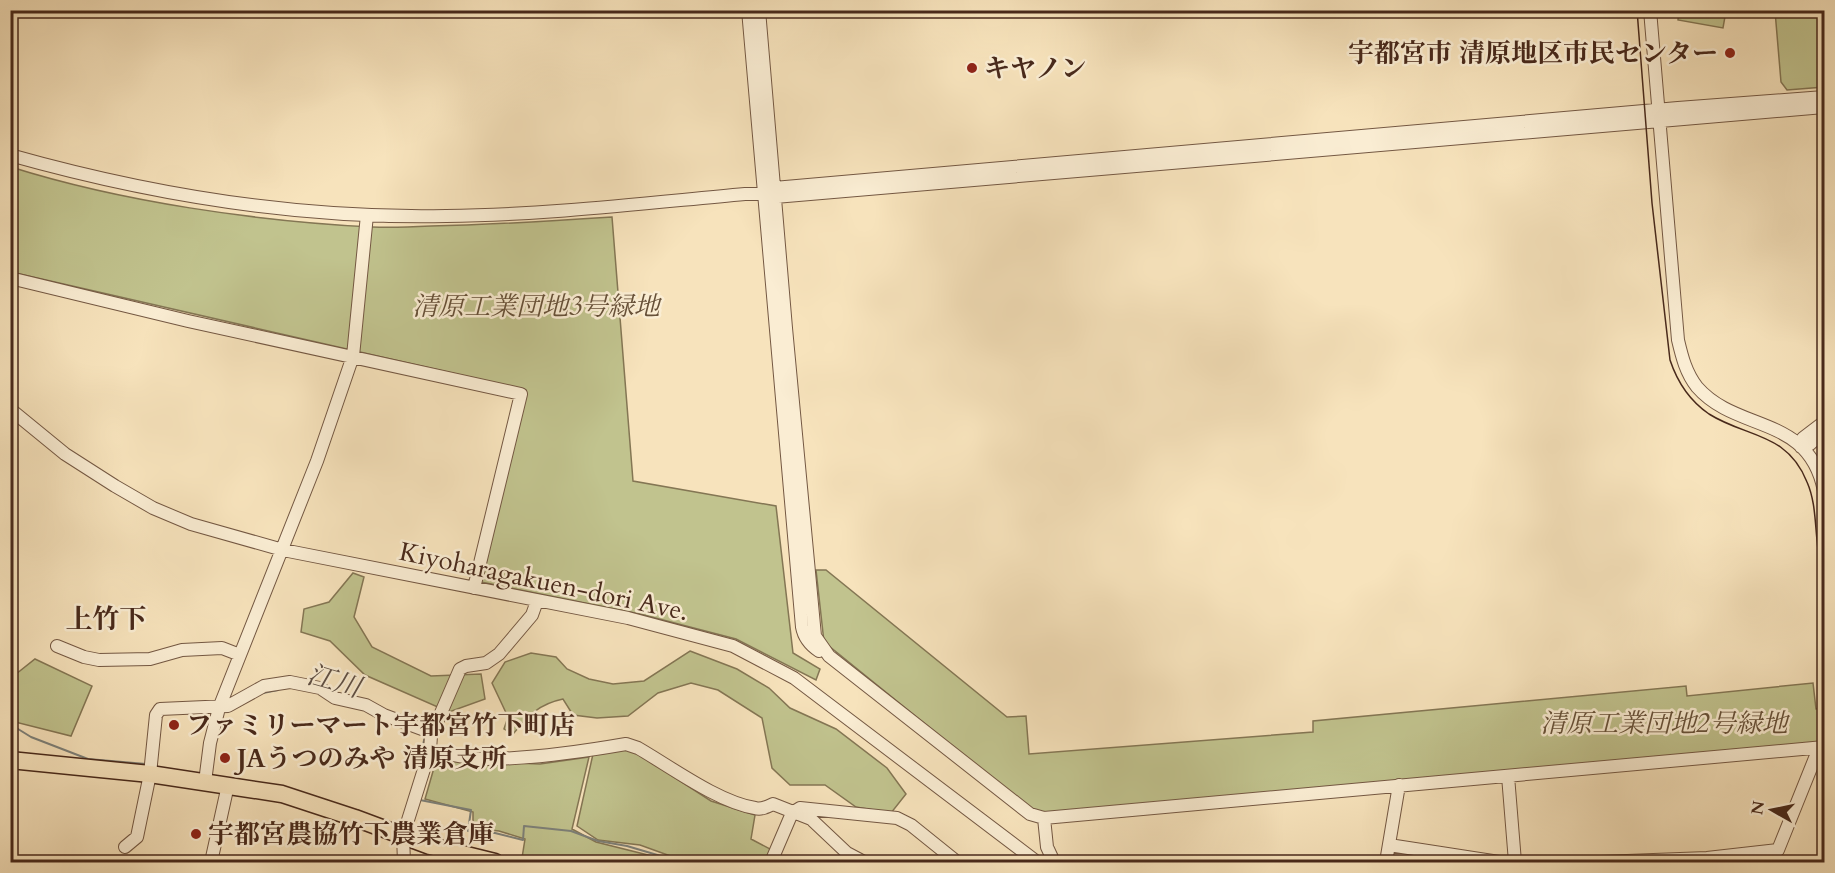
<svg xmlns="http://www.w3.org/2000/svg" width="1835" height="873" font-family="Cardo,'Noto Serif JP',serif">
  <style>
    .green { fill: #c1c38e; stroke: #847654; stroke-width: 1.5 }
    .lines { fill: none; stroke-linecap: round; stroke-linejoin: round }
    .stream { stroke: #7d817a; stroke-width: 2 }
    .minor-casing { stroke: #745843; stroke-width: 14 }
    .highway-casing { stroke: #48291b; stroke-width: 19 }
    .minor { stroke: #faedd3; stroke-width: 12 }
    .highway { stroke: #f7e3bc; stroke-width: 16 }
    .tram { stroke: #48291b; stroke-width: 1.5 }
    .poi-dot { fill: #8f2418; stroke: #faedd3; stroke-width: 2 }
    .labels { text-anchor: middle; stroke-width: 5; stroke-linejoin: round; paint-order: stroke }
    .poi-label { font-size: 26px; font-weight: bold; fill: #48291b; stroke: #faedd3; text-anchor: start }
    .park-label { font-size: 26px; font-style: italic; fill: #665038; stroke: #faedd3 }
    .street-label { font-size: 26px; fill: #48291b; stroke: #faedd3 }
    .neighbourhood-label { font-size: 27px; font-weight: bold; fill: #48291b; stroke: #faedd3 }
    .water-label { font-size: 27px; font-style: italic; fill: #5e4e43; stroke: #faedd3 }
  </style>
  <rect width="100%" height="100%" fill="#f7e3bc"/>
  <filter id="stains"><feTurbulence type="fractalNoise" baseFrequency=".00333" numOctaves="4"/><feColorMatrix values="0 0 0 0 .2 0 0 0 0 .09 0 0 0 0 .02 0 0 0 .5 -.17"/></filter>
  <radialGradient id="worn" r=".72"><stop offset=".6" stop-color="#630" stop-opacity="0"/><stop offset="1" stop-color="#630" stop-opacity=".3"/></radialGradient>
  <!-- green -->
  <path class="green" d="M 1679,11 L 1726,11 L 1723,28 L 1678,20 Z
    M 1775,11 L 1824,11 L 1824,87 L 1787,90 L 1781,82 Z
    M 11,167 C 122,202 256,221 372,227 C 392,228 412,227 431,226 C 492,225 552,221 612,217 L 633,481 L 776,506 L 793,653 L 820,669 L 816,680 L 736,639 L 640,614 L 481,582 L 526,390 L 11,272 Z
    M 816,570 L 826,570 L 1007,717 L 1026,716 L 1029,754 L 1313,732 L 1313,721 L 1686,686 L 1687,696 L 1813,683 L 1816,709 L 1823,708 L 1824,739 L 1822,743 L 1043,814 L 1030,809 L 824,642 Z
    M 353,573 L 364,577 L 354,617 L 372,647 L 431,676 L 481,674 L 485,699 L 449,712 L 365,675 L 330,641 L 301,632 L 304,609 L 329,602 Z
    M 690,651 L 737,669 L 769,688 L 790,708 L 836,729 L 887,768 L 906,794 L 891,813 L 856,807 L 825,785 L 790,785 L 772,768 L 762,718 L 718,690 L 691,683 L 658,693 L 628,716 L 597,718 L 573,715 L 563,699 C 539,704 529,715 513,734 L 504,729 L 508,717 L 492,683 L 505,662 L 531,653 L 556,657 L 567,669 L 589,679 L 613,684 L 644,681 Z
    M 35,659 L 92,686 L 71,736 L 11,721 L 11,678 Z
    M 629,748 L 711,801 L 755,815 L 751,839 L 772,850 L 767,862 L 687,862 L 640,845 L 598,840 L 577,826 L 593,754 Z
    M 438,754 L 484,762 L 540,764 L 589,757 L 572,829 L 596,842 L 676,862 L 541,862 L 522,858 L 525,839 L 499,831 L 473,828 L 473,812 L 425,799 Z"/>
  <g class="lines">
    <!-- stream -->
    <path class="stream" d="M 263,693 L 278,690
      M 10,724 L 31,737 L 88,759 L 146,764
      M 424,755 L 421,754 L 425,736
      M 427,778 L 434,758 L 432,757
      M 421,798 L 420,800 L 471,810 L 468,831 L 495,833 L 523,840 L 524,826 L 571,831 L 598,841 L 627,846 L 681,862
      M 10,854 L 13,862"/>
    <defs>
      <path id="minor" d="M 748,10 L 802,627 C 804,638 810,645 819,651
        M 759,10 L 786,328 L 815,636 L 829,656 L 1030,814 L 1044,818 L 1047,847 L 1054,862
        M 1650,10 L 1678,340 C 1682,357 1686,373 1697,387 C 1737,433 1809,414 1824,491
        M 10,155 C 152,195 299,219 446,216 C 546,215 646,203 745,194 L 765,194 L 775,197 L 1824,107
        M 765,194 L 774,188 L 1678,108 L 1824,97
        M 10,278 L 188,321 L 521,394 L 474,588
        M 10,409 L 65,454 L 115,486 L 153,508 L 191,524 L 283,550 L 628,618 L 733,646 L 794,678 L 1037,862
        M 1801,447 L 1803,438 L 1824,422
        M 1801,447 L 1810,444 L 1824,431
        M 57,646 L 84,657 L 99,660 L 150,659 L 182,650 L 222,648 L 240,655
        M 431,736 L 460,669 L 466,666 L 486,663 L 499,654 L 532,615 L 537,601
        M 430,750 C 448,754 467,759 485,759 C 532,759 580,752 626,744 L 638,748 C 671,767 718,802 755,808 C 761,810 767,807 773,804 L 811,819 L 847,853 L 864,862
        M 1508,776 L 1515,862
        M 205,782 L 210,743 L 219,708 L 317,461 L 353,356 L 367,215
        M 1044,818 L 1824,747
        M 1389,845 L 1499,862
        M 125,847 L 137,837 L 150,774 L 156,715 L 160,709 L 228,706 L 264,686 L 290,682 L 320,688 L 335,698 L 366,705 L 384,715 L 427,731 L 431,736 L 430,750 L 403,836 L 404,862
        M 211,862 L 228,785
        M 771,862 L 792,813 L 800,808 L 897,818 L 911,825 L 957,862
        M 1386,862 L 1399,785
        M 1600,862 L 1707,858 L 1778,850 L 1815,758"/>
      <path id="highway" d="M 10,760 L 150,774 L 282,794 L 355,818 L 430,846 L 495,862"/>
    </defs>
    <!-- minor casing -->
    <use href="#minor" class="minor-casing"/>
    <!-- highway casing -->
    <use href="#highway" class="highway-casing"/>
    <!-- minor -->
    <use href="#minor" class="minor"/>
    <!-- highway -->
    <use href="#highway" class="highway"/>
    <!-- tram -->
    <path class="tram" d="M 1637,10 L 1652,203 L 1670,360 C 1677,381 1690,401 1709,414 C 1747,438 1787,432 1807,482 C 1815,500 1815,521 1817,540 C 1820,568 1822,595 1824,622"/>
  </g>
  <!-- markers -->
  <g class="poi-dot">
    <circle cx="1730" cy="53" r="6"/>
    <circle cx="972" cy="68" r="6"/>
    <circle cx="174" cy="725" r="6"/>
    <circle cx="225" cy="758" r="6"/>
    <circle cx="196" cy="834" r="6"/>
  </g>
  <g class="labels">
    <!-- poi labels -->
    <g class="poi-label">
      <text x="1718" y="62" text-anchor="end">宇都宮市 清原地区市民センター</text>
      <text x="984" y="77">キヤノン</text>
      <text x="186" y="734">ファミリーマート宇都宮竹下町店</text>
      <text x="237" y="767">JAうつのみや 清原支所</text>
      <text x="208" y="843">宇都宮農協竹下農業倉庫</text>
    </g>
    <!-- park labels -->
    <g class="park-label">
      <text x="536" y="315">清原工業団地3号緑地</text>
      <text x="1664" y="732">清原工業団地2号緑地</text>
    </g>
    <!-- street labels -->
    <g class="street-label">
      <text transform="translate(544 581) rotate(12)" y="9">Kiyoharagakuen-dori Ave.</text>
    </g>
    <!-- neighbourhood labels -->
    <g class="neighbourhood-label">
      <text x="106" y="628">上竹下</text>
    </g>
    <!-- water labels -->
    <g class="water-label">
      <text transform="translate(334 681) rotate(16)" y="9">江川</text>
    </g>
  </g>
  <!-- margin -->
  <rect width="1835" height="873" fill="none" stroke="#f7e3bc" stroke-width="36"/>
  <rect x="12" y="12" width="1811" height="849" fill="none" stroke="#48291b" stroke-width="3"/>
  <rect x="18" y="18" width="1799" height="837" fill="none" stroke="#48291b" stroke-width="1.5"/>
  <!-- north arrow -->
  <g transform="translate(1772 810) rotate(279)" stroke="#faedd3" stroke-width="4.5" paint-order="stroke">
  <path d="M0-4.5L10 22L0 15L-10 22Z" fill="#48291b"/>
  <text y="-9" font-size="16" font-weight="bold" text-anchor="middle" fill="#48291b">N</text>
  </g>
  <rect width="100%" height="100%" filter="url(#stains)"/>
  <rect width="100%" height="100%" fill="url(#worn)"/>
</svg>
